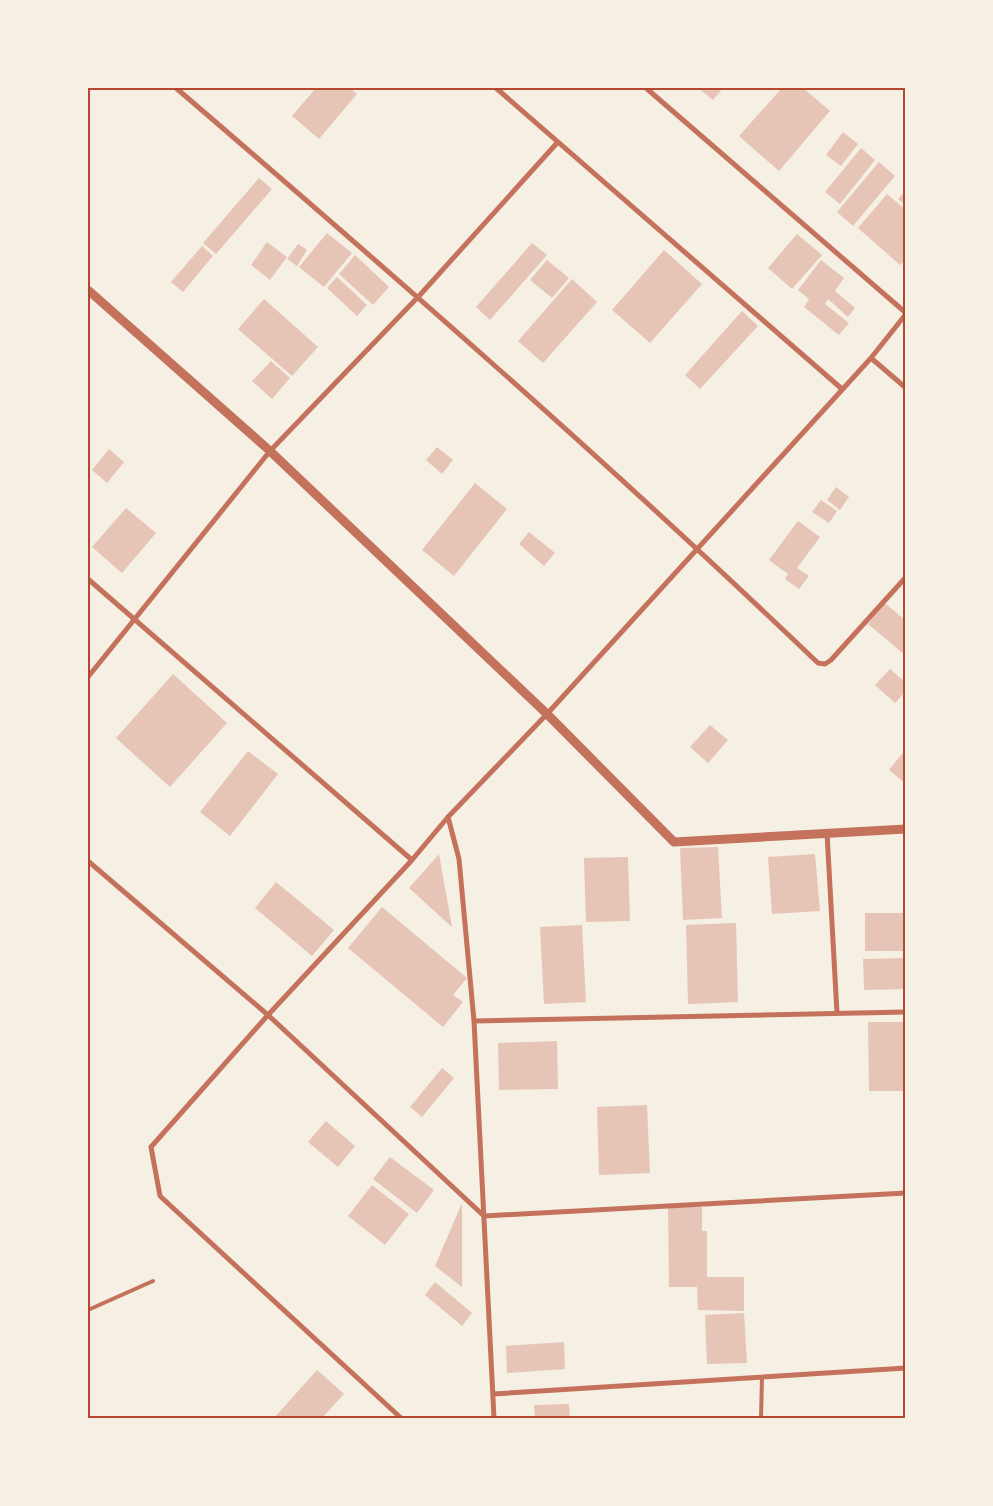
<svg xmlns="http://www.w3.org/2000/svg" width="993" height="1506" font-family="Arial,sans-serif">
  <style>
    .building { fill: #e6c5b7 }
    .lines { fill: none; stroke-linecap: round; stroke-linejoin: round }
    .service { stroke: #c5725c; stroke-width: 4 }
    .minor { stroke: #c5725c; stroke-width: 5 }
    .tertiary { stroke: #c5725c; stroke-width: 9 }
    .neatline { fill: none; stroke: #b5482f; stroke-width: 2 }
  </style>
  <rect width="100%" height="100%" fill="#f6efe4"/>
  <!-- building -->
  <path class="building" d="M 316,88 L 350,88 L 357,94 L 319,139 L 292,116 Z
    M 698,88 L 723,88 L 713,100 Z
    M 782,88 L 803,88 L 830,111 L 779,171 L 739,136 Z
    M 843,132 L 858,144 L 841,166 L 826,155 Z
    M 861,148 L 875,160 L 840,204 L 825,192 Z
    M 879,162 L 895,176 L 853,226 L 837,212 Z
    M 259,178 L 272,189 L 216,254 L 203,243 Z
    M 906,190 L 906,206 L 898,199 Z
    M 887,194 L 906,210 L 906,259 L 900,265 L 858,228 Z
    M 327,233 L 352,253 L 324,287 L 299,267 Z
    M 797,234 L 822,255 L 792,289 L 768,268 Z
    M 267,242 L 287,257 L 270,280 L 251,265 Z
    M 532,243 L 547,255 L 490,320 L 476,307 Z
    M 298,244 L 307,250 L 297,266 L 287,259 Z
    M 202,246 L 213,256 L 183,292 L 171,282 Z
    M 664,250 L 702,284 L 650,343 L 612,310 Z
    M 355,255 L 389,287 L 373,305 L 339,274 Z
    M 547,260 L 569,278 L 552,298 L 530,280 Z
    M 821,260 L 844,278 L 835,291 L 855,308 L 848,317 L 828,299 L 825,304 L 849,323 L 839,335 L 804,307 L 809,299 L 798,290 Z
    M 337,277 L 367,305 L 357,316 L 327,288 Z
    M 572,279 L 597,302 L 543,363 L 518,341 Z
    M 264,299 L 318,347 L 292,376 L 238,329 Z
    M 742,311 L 758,326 L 700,389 L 685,375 Z
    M 271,361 L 290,378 L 272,399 L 252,381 Z
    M 437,447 L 453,460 L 442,474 L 426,460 Z
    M 109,449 L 124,462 L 107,483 L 92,470 Z
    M 475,483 L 507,509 L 454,576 L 422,550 Z
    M 836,487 L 849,497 L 840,510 L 827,500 Z
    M 821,500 L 837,511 L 829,523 L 812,512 Z
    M 126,508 L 156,533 L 122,573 L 92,547 Z
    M 798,521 L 820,537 L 797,568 L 809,576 L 799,589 L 785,579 L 788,574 L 769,560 Z
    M 529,532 L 555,553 L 544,566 L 519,544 Z
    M 885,603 L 906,621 L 906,656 L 868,624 Z
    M 890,669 L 906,683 L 906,691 L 895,703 L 875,685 Z
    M 173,674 L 227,723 L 170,787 L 116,738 Z
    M 710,725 L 728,740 L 708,763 L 690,747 Z
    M 906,749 L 906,784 L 889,770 Z
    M 248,751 L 278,774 L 230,836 L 200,812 Z
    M 718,847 L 722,918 L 683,920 L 680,848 Z
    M 439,854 L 452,927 L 409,888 Z
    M 815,854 L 820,911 L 772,914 L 768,857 Z
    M 628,857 L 630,921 L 586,922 L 584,858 Z
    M 276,882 L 334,930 L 312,956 L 255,908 Z
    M 382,907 L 467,978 L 453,995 L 463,1002 L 443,1027 L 348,948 Z
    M 865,913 L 906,913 L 906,951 L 865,951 Z
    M 736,923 L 738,1002 L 688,1004 L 686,925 Z
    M 582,925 L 586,1002 L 544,1004 L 540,927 Z
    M 906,958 L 906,989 L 864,990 L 863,959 Z
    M 868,1022 L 906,1022 L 906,1091 L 869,1091 Z
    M 557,1041 L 558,1089 L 499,1090 L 498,1043 Z
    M 442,1068 L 454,1078 L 422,1117 L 410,1107 Z
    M 647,1105 L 650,1173 L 599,1175 L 597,1107 Z
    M 326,1121 L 355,1146 L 338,1167 L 308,1142 Z
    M 390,1157 L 434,1190 L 417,1213 L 373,1179 Z
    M 372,1185 L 409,1214 L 385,1245 L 348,1216 Z
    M 462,1203 L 462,1287 L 435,1266 Z
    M 668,1207 L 702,1207 L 702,1231 L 707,1231 L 707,1277 L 744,1277 L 744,1311 L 698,1310 L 697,1287 L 669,1287 Z
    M 435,1282 L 472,1313 L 462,1326 L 425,1295 Z
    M 744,1313 L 747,1363 L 707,1364 L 705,1315 Z
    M 564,1342 L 565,1369 L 507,1373 L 506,1346 Z
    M 317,1370 L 344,1394 L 322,1418 L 274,1418 Z
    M 569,1404 L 570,1418 L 535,1418 L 534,1405 Z"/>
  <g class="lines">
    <!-- service -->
    <path class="service" d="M 88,1310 L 153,1281
      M 761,1418 L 762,1377"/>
    <!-- minor -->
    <path class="minor" d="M 176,88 C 394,275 610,464 818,663 L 825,664 L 831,660 L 906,577
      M 496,88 L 842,389
      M 646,88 L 906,313
      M 871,358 L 906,388
      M 88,579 L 412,860
      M 88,677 L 270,451 L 419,296 L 557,143
      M 448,817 L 459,859 L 474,1021 L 494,1418
      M 827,833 L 837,1013
      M 88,861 L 268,1015 L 484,1216 L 906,1193
      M 474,1021 L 906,1012
      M 493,1394 L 906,1368
      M 401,1418 L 160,1196 L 151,1147 L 268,1015 L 412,860 L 448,817 L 547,714 L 871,358 L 906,314"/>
    <!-- tertiary -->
    <path class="tertiary" d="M 88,290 L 270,451 L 547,714 L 674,842 L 906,829"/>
  </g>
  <!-- border -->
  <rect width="993" height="1506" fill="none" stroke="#f6efe4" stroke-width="178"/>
  <rect x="89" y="89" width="815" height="1328" class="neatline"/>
</svg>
